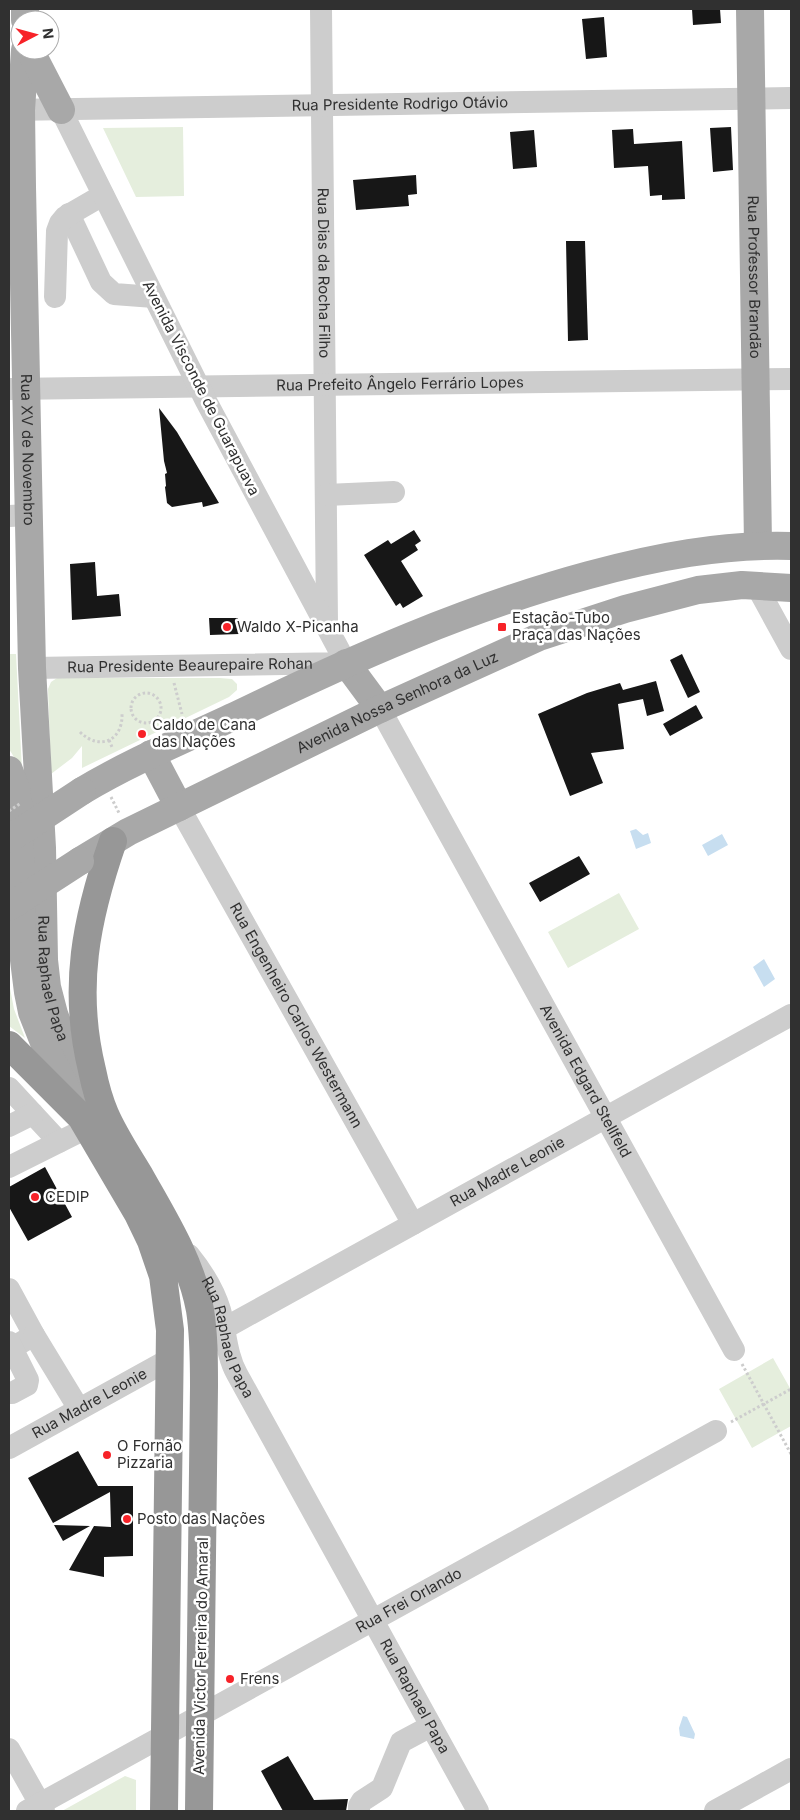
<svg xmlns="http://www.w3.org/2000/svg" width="800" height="1820" font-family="Inter,sans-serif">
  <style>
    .green { fill: #e5eedd }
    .water { fill: #c7def0 }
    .building { fill: #171717 }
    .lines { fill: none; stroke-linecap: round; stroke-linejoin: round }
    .path { stroke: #cdcdcd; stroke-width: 3; stroke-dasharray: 2.5 2.5; stroke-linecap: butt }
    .minor { stroke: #cdcdcd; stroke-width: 22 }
    .major { stroke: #a8a8a8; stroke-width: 28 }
    .highway { stroke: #979797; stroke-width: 28 }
    .path-bridge { stroke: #cdcdcd; stroke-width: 3; stroke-dasharray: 2.5 2.5; stroke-linecap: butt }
    .major-bridge { stroke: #a8a8a8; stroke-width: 28 }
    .poi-dot { fill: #f72228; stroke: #fff; stroke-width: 2 }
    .labels { text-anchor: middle; stroke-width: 5; stroke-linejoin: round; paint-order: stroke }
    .street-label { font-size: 15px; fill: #303030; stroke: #fff }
    .poi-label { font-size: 15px; fill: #303030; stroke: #fff; text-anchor: start }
  </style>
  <rect width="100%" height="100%" fill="#fff"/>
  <!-- green -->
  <path class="green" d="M 183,127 L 184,196 L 136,197 L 103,128 Z
    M 9,654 L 16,654 L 22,770 L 9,749 Z
    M 57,678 L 220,678 L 232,679 L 237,684 L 237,690 L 229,697 L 82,768 L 82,746 L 72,758 L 51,774 L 48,689 L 51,682 Z
    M 619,893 L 639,929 L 568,968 L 548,932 Z
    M 9,983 L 14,1009 L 25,1038 L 9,1026 Z
    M 773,1358 L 791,1390 L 791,1426 L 752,1448 L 719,1389 Z
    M 125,1776 L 136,1780 L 136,1811 L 62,1811 Z"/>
  <!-- water -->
  <path class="water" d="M 636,829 L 643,835 L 648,833 L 651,843 L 636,849 L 630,831 Z
    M 722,834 L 728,845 L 708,856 L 702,845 Z
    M 764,959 L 775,979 L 764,987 L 753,967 Z
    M 683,1716 L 687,1717 L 695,1734 L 694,1739 L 680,1736 L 679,1728 Z"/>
  <!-- building -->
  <path class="building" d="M 692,9 L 720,9 L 721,23 L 693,25 Z
    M 604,17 L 607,57 L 586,59 L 582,19 Z
    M 731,127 L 733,170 L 713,172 L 710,128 Z
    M 633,129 L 634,144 L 682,141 L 685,199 L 662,200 L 662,195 L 650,196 L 648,166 L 614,168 L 612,130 Z
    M 534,130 L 537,167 L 513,169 L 510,132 Z
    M 416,175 L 417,194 L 408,195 L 409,206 L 356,210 L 353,180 Z
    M 566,241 L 585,241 L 588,340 L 568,341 Z
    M 159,408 L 177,432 L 219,503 L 203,507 L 202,502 L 172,507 L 167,503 L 165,487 L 166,486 L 165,474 L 167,473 L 164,461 Z
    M 414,530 L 421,541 L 415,545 L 418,550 L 401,561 L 423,596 L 403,608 L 400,603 L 396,606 L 364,555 L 388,540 L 391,544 Z
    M 95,562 L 97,596 L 119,594 L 121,616 L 72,620 L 70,564 Z
    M 209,618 L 238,618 L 239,634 L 210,635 Z
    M 682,654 L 700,692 L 688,698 L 670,660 Z
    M 656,681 L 664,711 L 647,716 L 643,699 L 618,704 L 624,749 L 591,753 L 603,783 L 570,796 L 538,714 L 587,693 L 620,683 L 623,690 Z
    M 696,705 L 703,718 L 670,736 L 663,724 Z
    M 579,856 L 590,874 L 540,902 L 529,883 Z
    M 45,1167 L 72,1217 L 28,1241 L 9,1207 L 9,1187 Z
    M 78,1451 L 98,1486 L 133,1486 L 133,1556 L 104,1557 L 104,1577 L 69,1570 L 94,1526 L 111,1527 L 110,1492 L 53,1523 L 28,1478 Z
    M 54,1525 L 90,1526 L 63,1541 Z
    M 288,1756 L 314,1800 L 348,1799 L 346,1811 L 283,1811 L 261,1771 Z"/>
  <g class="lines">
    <!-- path -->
    <path class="path" d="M 174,683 L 182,714
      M131 708a15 15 0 1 1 30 0a15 15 0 1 1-30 0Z
      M 80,732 C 99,751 123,741 122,714
      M 109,740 L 112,747
      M 111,797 L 119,813
      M 742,1364 L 791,1454
      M 731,1422 L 791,1389"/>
    <!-- minor -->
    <g class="minor">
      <path id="s1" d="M 321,9 L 327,623"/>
      <path id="s2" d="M 9,110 L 791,98"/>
      <path d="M 69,214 L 101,282 L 114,294 L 154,297"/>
      <path d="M 55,297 L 57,231 L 60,223 L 65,217 L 103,195"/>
      <path id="s3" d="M 9,389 L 791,379"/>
      <path d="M 326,495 L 394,492"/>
      <path d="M 9,516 L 29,515"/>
      <path d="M 756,585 L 791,649"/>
      <path id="s4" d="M 32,668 L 346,663 L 206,401 L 61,110"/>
      <path id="s5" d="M 380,709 L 734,1350"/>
      <path id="s6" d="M 179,807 L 413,1224"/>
      <path d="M 9,1088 L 59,1142"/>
      <path d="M 9,1126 L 33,1114"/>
      <path d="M 9,1167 L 87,1128"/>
      <path id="s7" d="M 189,1255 C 202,1271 214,1290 220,1310 C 226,1332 226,1354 237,1374 L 478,1811"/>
      <path d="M 9,1289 L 34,1335 L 12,1348"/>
      <path id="s8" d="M 223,1329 L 791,1015"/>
      <path d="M 34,1335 L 79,1409"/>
      <path d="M 9,1342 L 28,1380 L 27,1385 L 12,1393 L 9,1393"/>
      <path id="s9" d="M 9,1448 L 170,1359"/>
      <path d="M 9,1749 L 44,1811"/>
      <path id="s10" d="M 27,1811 L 716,1431"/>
      <path d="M 359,1811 L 359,1806 L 362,1801 L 382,1788 L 401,1742 L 431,1726"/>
      <path d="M 715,1811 L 791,1769"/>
    </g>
    <!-- major -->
    <g class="major">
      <path d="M 25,9 L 25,20"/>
      <path id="s11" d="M 750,9 L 758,545"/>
      <path id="s12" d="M 25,50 L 21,110 L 22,187 L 32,668 L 42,848 L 44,960 L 47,987 L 54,1014 L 63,1039 L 97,1101"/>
      <path d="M 30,50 L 61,110"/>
      <path d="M 346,663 L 380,709"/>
      <path d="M 151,754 L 179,807"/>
      <path d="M 9,770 L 16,789 L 19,808 L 22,944 L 28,992 L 32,1012 L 49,1055 L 77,1109"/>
      <path d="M 82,791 C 132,761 186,739 239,714 C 352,659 467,608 589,575 C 655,557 722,544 791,546"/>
      <path id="s13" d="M 80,861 L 128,832 L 380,709 L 539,637 L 625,609 L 698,590 L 742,585 L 791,588"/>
    </g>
    <!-- highway -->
    <path class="highway" d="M 113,841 C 86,919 72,988 92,1070 C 95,1085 99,1100 105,1114 C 114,1135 128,1156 140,1176 C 164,1219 191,1261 200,1310 C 204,1335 204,1360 204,1386 L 199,1811
      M 9,1045 L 81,1117 L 138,1214 L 151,1241 L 163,1276 L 170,1330 L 164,1811"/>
    <!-- path-bridge -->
    <path class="path-bridge" d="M 9,811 L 21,803"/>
    <!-- major-bridge -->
    <path class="major-bridge" d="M 9,839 L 82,791
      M 9,907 L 80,861"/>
  </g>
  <!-- markers -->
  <g class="poi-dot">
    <circle cx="227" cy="627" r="5"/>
    <rect x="497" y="622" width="10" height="10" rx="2.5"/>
    <circle cx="142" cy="734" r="5"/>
    <circle cx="35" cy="1197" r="5"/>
    <circle cx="107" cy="1455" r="5"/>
    <circle cx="127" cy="1519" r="5"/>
    <circle cx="230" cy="1679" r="5"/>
  </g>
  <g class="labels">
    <!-- street labels -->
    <g class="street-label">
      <text dy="5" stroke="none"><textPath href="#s2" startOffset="391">Rua Presidente Rodrigo Otávio</textPath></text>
      <text dy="5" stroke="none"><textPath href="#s1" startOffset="264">Rua Dias da Rocha Filho</textPath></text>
      <text dy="5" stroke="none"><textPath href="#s11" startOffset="268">Rua Professor Brandão</textPath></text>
      <text dy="5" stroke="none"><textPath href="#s3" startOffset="391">Rua Prefeito Ângelo Ferrário Lopes</textPath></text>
      <text transform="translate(201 388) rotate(63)" y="5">Avenida Visconde de Guarapuava</text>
      <text dy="5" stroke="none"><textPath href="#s12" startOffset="400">Rua XV de Novembro</textPath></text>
      <text dy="5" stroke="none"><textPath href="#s4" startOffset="158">Rua Presidente Beaurepaire Rohan</textPath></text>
      <text dy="5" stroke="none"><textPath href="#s13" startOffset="355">Avenida Nossa Senhora da Luz</textPath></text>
      <text dy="5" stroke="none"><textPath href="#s12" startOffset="930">Rua Raphael Papa</textPath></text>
      <text dy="5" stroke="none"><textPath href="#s6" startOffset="239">Rua Engenheiro Carlos Westermann</textPath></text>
      <text dy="5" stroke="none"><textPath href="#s5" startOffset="425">Avenida Edgard Stellfeld</textPath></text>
      <text dy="5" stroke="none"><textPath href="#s8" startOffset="325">Rua Madre Leonie</textPath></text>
      <text dy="5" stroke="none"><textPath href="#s7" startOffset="92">Rua Raphael Papa</textPath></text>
      <text dy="5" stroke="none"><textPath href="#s9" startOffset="92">Rua Madre Leonie</textPath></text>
      <text dy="5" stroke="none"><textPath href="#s10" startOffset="436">Rua Frei Orlando</textPath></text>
      <text transform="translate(201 1656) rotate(-89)" y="5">Avenida Victor Ferreira do Amaral</text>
      <text dy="5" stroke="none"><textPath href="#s7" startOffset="498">Rua Raphael Papa</textPath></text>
    </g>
    <!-- poi labels -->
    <g class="poi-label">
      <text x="512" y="623">Estação-Tubo<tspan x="512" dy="17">Praça das Nações</tspan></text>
      <text x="237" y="632">Waldo X-Picanha</text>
      <text x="152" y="730">Caldo de Cana<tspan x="152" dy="17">das Nações</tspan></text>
      <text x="45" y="1202">CEDIP</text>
      <text x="117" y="1451">O Fornão<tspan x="117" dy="17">Pizzaria</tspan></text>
      <text x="137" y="1524">Posto das Nações</text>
      <text x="240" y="1684">Frens</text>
    </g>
  </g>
  <!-- border -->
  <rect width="800" height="1820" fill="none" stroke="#303030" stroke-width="20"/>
  <!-- north arrow -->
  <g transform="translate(35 35) rotate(84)"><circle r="24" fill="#ffffff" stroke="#acacac"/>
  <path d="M0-4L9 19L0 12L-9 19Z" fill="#f72228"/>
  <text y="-8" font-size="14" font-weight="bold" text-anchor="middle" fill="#303030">N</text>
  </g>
</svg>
